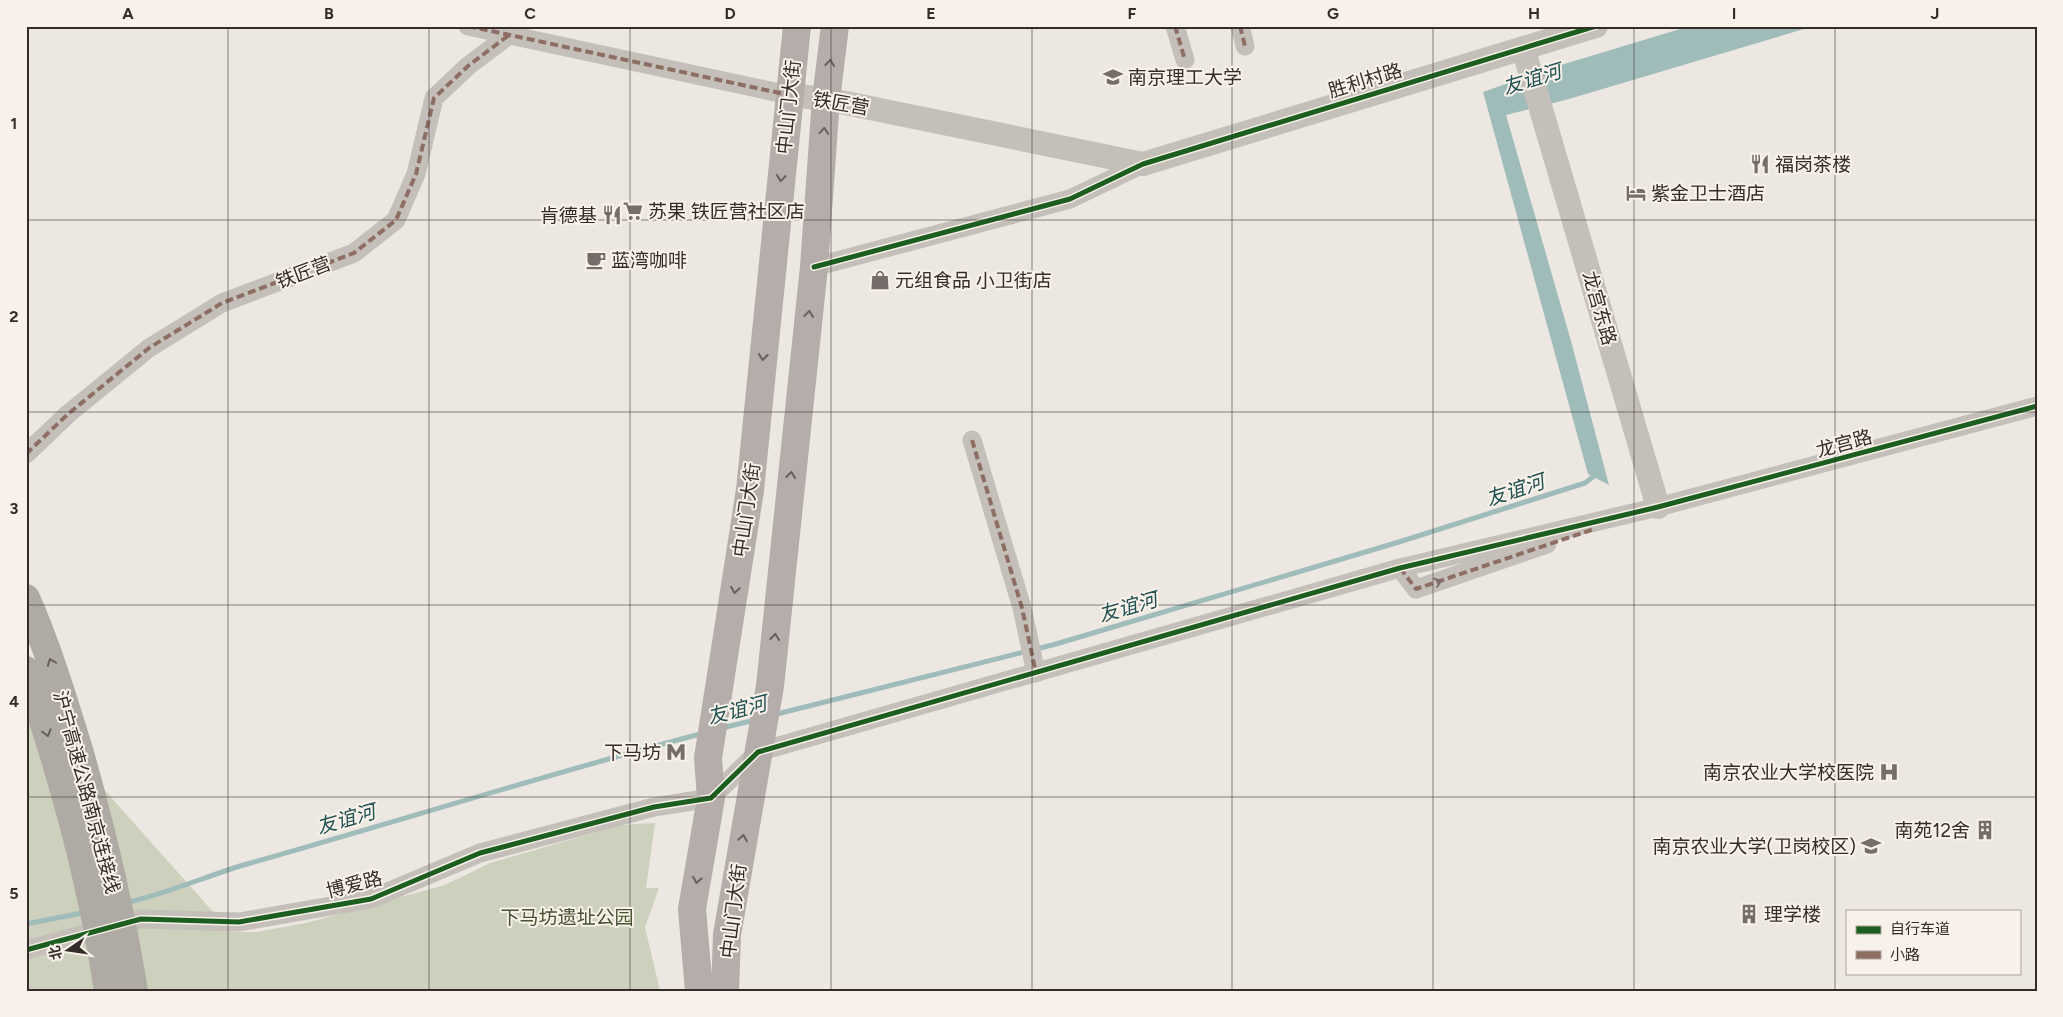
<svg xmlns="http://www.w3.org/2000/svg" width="2063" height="1017" font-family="Figtree,'Noto Sans SC',sans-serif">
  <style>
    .green { fill: #cdd0bc }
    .water { fill: #9fbcbb }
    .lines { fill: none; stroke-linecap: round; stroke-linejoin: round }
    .stream { stroke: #9fbcbb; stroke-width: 5 }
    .minor { stroke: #c5bfba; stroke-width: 19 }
    .tertiary { stroke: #c5bfba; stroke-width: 24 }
    .primary { stroke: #b4ada9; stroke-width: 28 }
    .trunk { stroke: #b0aaa4; stroke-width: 28 }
    .quiet { stroke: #8d6e63; stroke-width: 4; stroke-dasharray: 8 4; stroke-linecap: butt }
    .cycleway-casing { stroke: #f8f1e9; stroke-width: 8 }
    .cycleway { stroke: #1b5e20; stroke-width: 5 }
    .oneway { stroke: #68605c }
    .oneway2 { stroke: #766e6a }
    .oneway3 { stroke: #665e5a }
    .grid { fill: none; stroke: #352c29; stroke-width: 1; stroke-opacity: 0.55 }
    .labels { text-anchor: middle; stroke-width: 4; stroke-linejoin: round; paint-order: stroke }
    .poi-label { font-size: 19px; fill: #352c29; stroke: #f8f1e9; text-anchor: start }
    .street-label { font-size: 19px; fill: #352c29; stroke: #f8f1e9 }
    .park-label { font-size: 19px; fill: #45512f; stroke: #f8f1e9 }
    .water-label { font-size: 20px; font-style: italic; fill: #225153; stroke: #f8f1e9 }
    .neatline { fill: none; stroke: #352c29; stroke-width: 2 }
    .grid-label { font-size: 16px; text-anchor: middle; font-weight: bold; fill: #352c29 }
  </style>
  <rect width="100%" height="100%" fill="#ece7e1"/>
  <!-- green -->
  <path class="green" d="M 26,682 L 44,722 L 231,932 L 256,932 L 306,923 L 445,885 L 490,863 L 621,825 L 655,823 L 646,888 L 659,888 L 645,927 L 660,991 L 26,991 Z"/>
  <!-- water -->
  <path class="water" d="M 1690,26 L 1814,26 L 1569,99 L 1506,115 L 1571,341 L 1609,485 L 1588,474 L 1483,92 L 1551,68 Z"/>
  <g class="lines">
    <!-- stream -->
    <path class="stream" d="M 773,715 L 1056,644 L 1399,542 L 1585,483 L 1598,473
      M 722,728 L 755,720
      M 125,903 C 166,894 206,876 247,864 C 399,821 551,773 704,733
      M 26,924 L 87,912"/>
    <!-- minor -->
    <path class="minor" d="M 468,26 L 789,95
      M 1175,26 L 1185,60
      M 1240,26 L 1245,46
      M 814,267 L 1070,199 L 1143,164
      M 972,440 L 1022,608 L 1036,673
      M 26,454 L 68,414 L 149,348 L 222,303 L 354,253 L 396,220 L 416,174 L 434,98 L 468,66 L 509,35
      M 1400,568 L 1416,589 L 1547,544
      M 26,950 L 141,919 L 239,922 L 371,899 L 480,853 L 654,807 L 711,798 L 758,752 L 1400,568 L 1658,507 L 2037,406"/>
    <!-- tertiary -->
    <path class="tertiary" d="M 1523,48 L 1658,507
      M 789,95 L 826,99 L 1143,164 L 1596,26"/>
    <!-- primary -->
    <path class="primary" d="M 699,991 L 692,909 L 711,798 L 708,758 L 750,490 L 797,26
      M 725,991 L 727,935 L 770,686 L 814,267 L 826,99 L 835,26"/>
    <!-- trunk -->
    <path class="trunk" d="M 26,598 C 48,648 64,701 80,753 C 102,831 121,910 134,991
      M 26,670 C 62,774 92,881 108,991"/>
    <!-- quiet -->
    <path class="quiet" d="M 468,26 L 789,95
      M 1175,26 L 1185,60
      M 1240,26 L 1245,46
      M 972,440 L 1022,608 L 1036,673
      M 26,454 L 68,414 L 149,348 L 222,303 L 354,253 L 396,220 L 416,174 L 434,98 L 468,66 L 509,35
      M 1400,568 L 1416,589 L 1594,529"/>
    <defs>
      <path id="cycleway" d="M 814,267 L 1070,199 L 1143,164 L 1596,26
        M 26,950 L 141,919 L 239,922 L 371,899 L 480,853 L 654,807 L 711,798 L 758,752 L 1400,568 L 1658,507 L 2037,406"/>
    </defs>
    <!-- cycleway casing -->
    <use href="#cycleway" class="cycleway-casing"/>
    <!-- cycleway -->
    <use href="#cycleway" class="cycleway"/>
  </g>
  <!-- one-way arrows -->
  <defs><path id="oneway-chevron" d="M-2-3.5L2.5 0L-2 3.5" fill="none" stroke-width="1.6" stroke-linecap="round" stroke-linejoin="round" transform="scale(1.25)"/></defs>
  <g class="oneway">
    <use href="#oneway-chevron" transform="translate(830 63) rotate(-84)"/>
    <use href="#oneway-chevron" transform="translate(824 131) rotate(-86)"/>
    <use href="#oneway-chevron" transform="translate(781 178) rotate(96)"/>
    <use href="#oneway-chevron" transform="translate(809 314) rotate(-84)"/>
    <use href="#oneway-chevron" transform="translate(763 357) rotate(96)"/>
    <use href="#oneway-chevron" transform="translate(791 475) rotate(-84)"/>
    <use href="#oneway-chevron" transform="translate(735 590) rotate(99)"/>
    <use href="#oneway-chevron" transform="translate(775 637) rotate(-84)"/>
    <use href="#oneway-chevron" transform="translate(743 838) rotate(-81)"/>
    <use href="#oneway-chevron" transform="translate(697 880) rotate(100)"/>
  </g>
  <use class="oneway2" href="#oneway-chevron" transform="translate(1438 582) rotate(-19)"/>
  <g class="oneway3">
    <use href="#oneway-chevron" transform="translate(51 662) rotate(-111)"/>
    <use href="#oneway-chevron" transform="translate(47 733) rotate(74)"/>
  </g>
  <!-- grid -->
  <path class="grid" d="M 228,26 L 228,991M 429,26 L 429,991M 630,26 L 630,991M 831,26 L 831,991M 1032,26 L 1032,991M 1232,26 L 1232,991M 1433,26 L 1433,991M 1634,26 L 1634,991M 1835,26 L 1835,991M 26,220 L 2037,220M 26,412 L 2037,412M 26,605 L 2037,605M 26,797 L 2037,797"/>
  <!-- icons -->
  <defs>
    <symbol id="university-bare" viewBox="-9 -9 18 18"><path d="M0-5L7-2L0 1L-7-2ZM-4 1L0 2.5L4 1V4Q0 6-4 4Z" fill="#756d69" stroke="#f8f1e9" stroke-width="2.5" paint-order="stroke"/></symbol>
    <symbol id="restaurant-bare" viewBox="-9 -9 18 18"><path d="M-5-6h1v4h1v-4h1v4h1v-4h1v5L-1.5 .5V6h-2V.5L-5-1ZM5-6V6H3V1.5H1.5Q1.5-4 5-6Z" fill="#756d69" stroke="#f8f1e9" stroke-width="2.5" paint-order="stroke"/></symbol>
    <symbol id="hotel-bare" viewBox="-9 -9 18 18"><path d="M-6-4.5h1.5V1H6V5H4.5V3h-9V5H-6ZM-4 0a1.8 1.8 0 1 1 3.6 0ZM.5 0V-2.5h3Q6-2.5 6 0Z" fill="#756d69" stroke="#f8f1e9" stroke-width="2.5" paint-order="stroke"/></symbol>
    <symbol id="supermarket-bare" viewBox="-9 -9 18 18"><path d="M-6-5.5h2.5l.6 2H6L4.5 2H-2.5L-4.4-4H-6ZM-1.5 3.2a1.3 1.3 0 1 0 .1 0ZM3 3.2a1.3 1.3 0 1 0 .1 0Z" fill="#756d69" stroke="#f8f1e9" stroke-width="2.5" paint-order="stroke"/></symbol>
    <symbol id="cafe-bare" viewBox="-9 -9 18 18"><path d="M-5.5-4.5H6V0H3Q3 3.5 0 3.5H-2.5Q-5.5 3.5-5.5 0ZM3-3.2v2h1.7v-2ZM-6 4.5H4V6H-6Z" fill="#756d69" stroke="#f8f1e9" stroke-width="2.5" paint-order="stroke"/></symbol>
    <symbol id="shop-bare" viewBox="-9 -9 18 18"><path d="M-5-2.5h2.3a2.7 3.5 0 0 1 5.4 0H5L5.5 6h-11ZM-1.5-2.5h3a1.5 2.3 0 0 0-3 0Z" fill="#756d69" stroke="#f8f1e9" stroke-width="2.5" paint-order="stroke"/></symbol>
    <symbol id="metro-bare" viewBox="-9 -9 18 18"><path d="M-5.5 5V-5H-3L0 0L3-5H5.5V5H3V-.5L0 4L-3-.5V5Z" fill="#756d69" stroke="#f8f1e9" stroke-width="2.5" paint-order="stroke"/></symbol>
    <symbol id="hospital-bare" viewBox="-9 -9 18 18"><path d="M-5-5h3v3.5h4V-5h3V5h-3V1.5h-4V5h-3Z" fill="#756d69" stroke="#f8f1e9" stroke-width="2.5" paint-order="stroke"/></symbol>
    <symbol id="building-bare" viewBox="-9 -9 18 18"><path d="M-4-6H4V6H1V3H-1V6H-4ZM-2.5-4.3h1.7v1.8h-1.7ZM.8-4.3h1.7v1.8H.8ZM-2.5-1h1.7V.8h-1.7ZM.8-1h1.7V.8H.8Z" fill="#756d69" stroke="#f8f1e9" stroke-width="2.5" paint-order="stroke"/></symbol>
  </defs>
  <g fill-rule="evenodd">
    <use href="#university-bare" x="1099" y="63" width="28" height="28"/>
    <use href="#restaurant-bare" x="1746" y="150" width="28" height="28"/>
    <use href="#hotel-bare" x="1622" y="179" width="28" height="28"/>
    <use href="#supermarket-bare" x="619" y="197" width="28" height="28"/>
    <use href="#restaurant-bare" x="598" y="201" width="28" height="28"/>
    <use href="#cafe-bare" x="582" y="246" width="28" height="28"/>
    <use href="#shop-bare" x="866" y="266" width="28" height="28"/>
    <use href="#metro-bare" x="662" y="738" width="28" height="28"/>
    <use href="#hospital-bare" x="1875" y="758" width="28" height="28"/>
    <use href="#building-bare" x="1971" y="816" width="28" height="28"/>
    <use href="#university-bare" x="1857" y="832" width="28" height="28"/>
    <use href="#building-bare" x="1735" y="900" width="28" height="28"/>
  </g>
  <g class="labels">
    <!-- poi labels -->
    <g class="poi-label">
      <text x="1128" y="84">南京理工大学</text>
      <text x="1775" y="171">福岗茶楼</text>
      <text x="1651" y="200">紫金卫士酒店</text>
      <text x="648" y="218">苏果 铁匠营社区店</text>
      <text x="597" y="222" text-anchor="end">肯德基</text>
      <text x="611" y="267">蓝湾咖啡</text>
      <text x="895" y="287">元组食品 小卫街店</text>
      <text x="661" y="759" text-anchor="end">下马坊</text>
      <text x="1874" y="779" text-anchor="end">南京农业大学校医院</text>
      <text x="1970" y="837" text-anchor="end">南苑12舍</text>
      <text x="1856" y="853" text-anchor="end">南京农业大学(卫岗校区)</text>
      <text x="1764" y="921">理学楼</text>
    </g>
    <!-- street labels -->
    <g class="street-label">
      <text transform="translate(1365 80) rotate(-17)" y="7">胜利村路</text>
      <text transform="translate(841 103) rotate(10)" y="7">铁匠营</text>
      <text transform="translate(788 107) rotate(-84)" y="7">中山门大街</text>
      <text transform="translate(303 272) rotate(-21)" y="7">铁匠营</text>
      <text transform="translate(1600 308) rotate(74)" y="7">龙宫东路</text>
      <text transform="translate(1844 443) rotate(-15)" y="7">龙宫路</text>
      <text transform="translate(746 510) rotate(-82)" y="7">中山门大街</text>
      <text transform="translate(87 792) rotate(75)" y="7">沪宁高速公路南京连接线</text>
      <text transform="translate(354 884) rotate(-14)" y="7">博爱路</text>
      <text transform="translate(733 911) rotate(-83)" y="7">中山门大街</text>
    </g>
    <!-- park labels -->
    <g class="park-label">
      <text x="567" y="924">下马坊遗址公园</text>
    </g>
    <!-- water labels -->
    <g class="water-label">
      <text transform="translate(1532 79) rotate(-17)" y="7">友谊河</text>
      <text transform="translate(1515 490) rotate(-18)" y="7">友谊河</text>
      <text transform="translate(1128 607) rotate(-16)" y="7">友谊河</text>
      <text transform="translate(737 710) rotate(-14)" y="7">友谊河</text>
      <text transform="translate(346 819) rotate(-16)" y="7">友谊河</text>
    </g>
  </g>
  <!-- border -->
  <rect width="2063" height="1017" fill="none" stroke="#f8f1e9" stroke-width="55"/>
  <!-- legend -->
  <rect x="1846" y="910" width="175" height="65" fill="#f8f1e9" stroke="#aaa29c"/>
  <rect x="1856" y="926" width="25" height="8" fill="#1b5e20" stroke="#aaa29c"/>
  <text x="1890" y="934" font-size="15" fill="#352c29">自行车道</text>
  <rect x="1856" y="951" width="25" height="8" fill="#8d6e63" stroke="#aaa29c"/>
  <text x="1890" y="960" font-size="15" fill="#352c29">小路</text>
  <!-- north arrow -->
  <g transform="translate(68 950) rotate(257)" stroke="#f8f1e9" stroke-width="4" paint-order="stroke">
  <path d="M0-4L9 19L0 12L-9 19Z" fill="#352c29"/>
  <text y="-8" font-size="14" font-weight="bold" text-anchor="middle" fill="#352c29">北</text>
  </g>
  <rect x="28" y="28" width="2008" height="962" class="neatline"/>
  <g class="grid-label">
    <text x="128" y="19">A</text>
    <text x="329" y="19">B</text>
    <text x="530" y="19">C</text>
    <text x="730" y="19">D</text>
    <text x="931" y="19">E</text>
    <text x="1132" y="19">F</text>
    <text x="1333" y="19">G</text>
    <text x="1534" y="19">H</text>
    <text x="1734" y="19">I</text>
    <text x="1935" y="19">J</text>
    <text x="14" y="129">1</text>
    <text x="14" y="322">2</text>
    <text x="14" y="514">3</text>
    <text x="14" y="707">4</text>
    <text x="14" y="899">5</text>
  </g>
</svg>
